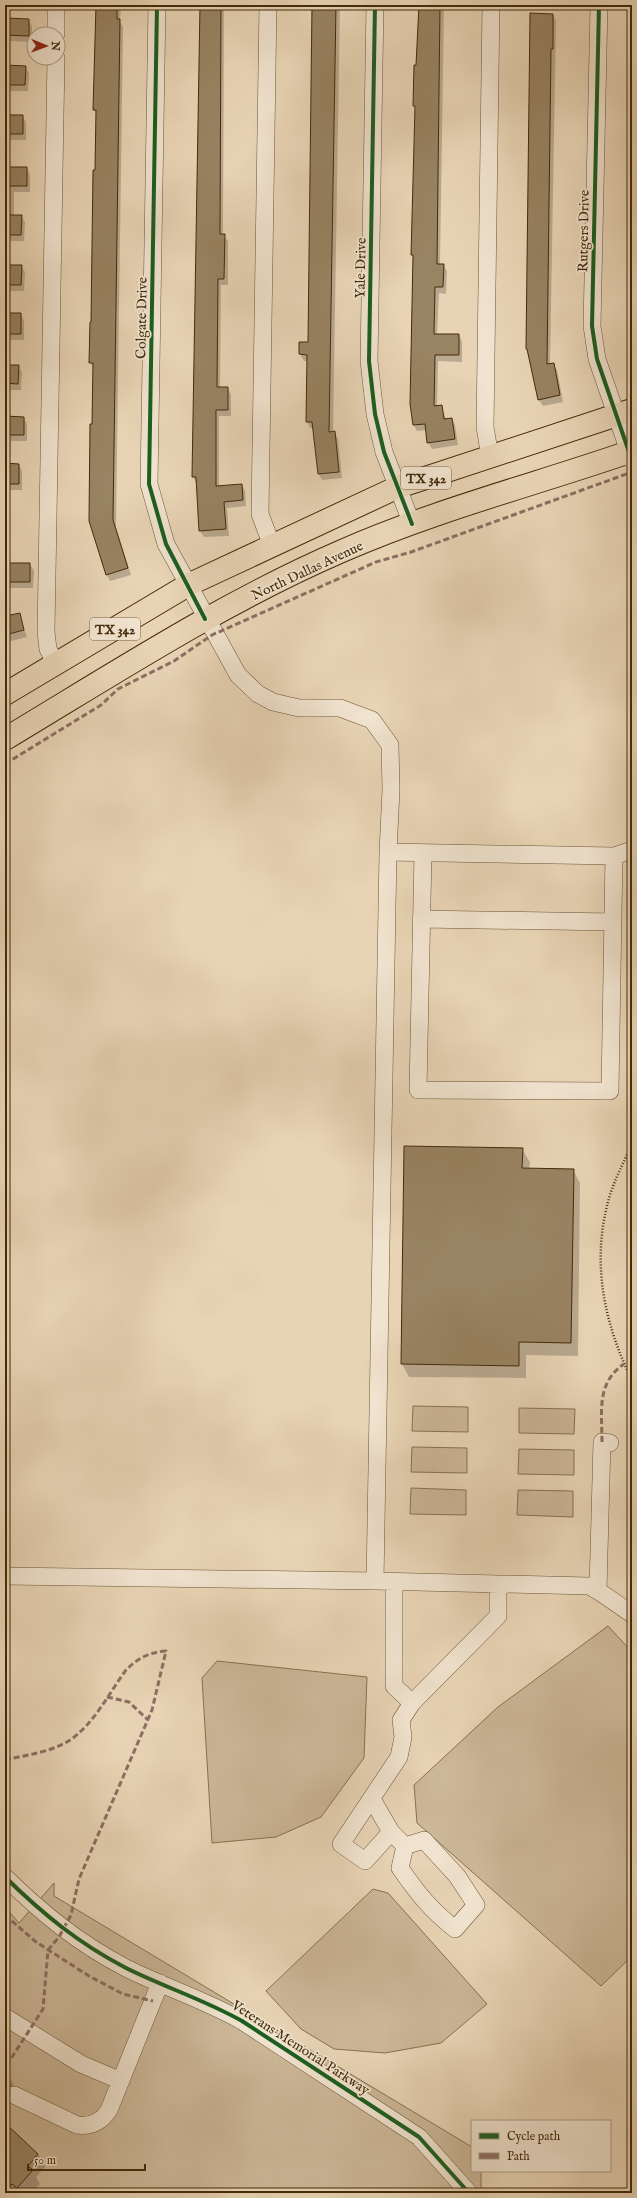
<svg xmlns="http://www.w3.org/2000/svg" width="637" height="2198" font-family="'IM FELL English',serif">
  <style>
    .green { fill: #ccb798; stroke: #877150 }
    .shadow { fill: #0003 }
    .building { fill: #988362; stroke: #422b09 }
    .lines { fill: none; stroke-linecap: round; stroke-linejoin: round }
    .minor-casing { stroke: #6c5534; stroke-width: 18 }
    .major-casing { stroke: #422b09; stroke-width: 24 }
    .path { stroke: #422b09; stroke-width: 2.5; stroke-dasharray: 1 2; stroke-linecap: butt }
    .minor { stroke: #f0e3cf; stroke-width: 17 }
    .major { stroke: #e8d4b5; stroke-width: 22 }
    .quiet { stroke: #8d6e63; stroke-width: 3; stroke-dasharray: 6 3; stroke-linecap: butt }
    .cycleway-casing { stroke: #f0e3cf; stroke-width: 6 }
    .cycleway { stroke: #1b5e20; stroke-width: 4 }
    .labels { text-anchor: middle; stroke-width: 3.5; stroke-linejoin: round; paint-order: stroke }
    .shield { fill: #f0e3cf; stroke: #766244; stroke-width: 1 }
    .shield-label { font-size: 13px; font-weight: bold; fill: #422b09 }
    .street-label { font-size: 14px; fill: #422b09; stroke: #f0e3cf }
  </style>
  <rect width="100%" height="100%" fill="#e8d4b5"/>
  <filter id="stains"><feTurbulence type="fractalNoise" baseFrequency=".005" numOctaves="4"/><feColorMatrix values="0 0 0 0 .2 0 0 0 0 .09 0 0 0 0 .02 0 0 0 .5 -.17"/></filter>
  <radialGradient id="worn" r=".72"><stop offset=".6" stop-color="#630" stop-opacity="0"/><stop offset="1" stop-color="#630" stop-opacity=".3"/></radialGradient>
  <!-- green -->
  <path class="green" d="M 413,1406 L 468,1407 L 468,1432 L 412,1431 Z
    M 519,1408 L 575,1409 L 574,1434 L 519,1433 Z
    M 412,1447 L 467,1448 L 467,1473 L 411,1472 Z
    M 519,1449 L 574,1450 L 574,1475 L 518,1474 Z
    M 411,1488 L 466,1490 L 466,1515 L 410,1514 Z
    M 518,1490 L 573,1491 L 573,1517 L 517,1515 Z
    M 608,1626 L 632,1652 L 632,1956 L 601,1986 L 417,1823 L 414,1785 L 498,1707 Z
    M 217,1661 L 367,1677 L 364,1758 L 321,1817 L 276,1837 L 212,1843 L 202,1678 Z
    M 54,1883 L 54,1896 L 472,2147 L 472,2171 L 481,2171 L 481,2193 L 5,2193 L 5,1907 L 19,1923 Z
    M 373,1889 L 388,1893 L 487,2004 L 441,2043 L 385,2053 L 334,2049 L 301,2029 L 266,1991 Z"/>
  <!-- shadow -->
  <path class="shadow" d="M 5,5 L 8,5 L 8,19 L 28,20 L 32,26 L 32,42 L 10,41 L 9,66 L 25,67 L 29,73 L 28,91 L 7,91 L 6,116 L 22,116 L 26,122 L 26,140 L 5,140 Z
    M 96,5 L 121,5 L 120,22 L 123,27 L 116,527 L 131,575 L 110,581 L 107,575 L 93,425 L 94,369 L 90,362 L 97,115 L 94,109 Z
    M 200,5 L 224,5 L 223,235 L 228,241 L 228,285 L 221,285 L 220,388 L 228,388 L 231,395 L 231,416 L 219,416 L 219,487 L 242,485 L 245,491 L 246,506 L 227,508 L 229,536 L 204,537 L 200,531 L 196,483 L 193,477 Z
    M 312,5 L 340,5 L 333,432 L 338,438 L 342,478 L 322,480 L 319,474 L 313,428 L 310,428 L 307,422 L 308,361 L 304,361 L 300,354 L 300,343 L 309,343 Z
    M 419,5 L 444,5 L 440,265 L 443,265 L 447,271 L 446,294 L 439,293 L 437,335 L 459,335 L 462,342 L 462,362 L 438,361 L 437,407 L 441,406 L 446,419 L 452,419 L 455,425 L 458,445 L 432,449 L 428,442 L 427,430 L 417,431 L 414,425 L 411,404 L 414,258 L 412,254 L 416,109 L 414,106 Z
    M 553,15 L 556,21 L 550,365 L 553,364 L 557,370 L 563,402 L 543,406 L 539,400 L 527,349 Z
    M 632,150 L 632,335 L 630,278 L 628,274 Z
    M 5,168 L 27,168 L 30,175 L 30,192 L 14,192 L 14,216 L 21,216 L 25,222 L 24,241 L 5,241 Z
    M 5,266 L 21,266 L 25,272 L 24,291 L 5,291 Z
    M 5,314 L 21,314 L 24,321 L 24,340 L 5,340 Z
    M 5,366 L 18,366 L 22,372 L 21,390 L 5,390 Z
    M 5,417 L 24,418 L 27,424 L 27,441 L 11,441 L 10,464 L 19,465 L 22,471 L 22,490 L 5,490 Z
    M 5,522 L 8,527 L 7,564 L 30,564 L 34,571 L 33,588 L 5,588 Z
    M 19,614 L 27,637 L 7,642 L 11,659 L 5,660 L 5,617 Z
    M 522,1149 L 530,1162 L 529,1169 L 573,1170 L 580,1183 L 578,1356 L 526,1355 L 526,1378 L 409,1377 L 402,1364 Z
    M 5,2075 L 10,2078 L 17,2091 L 5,2111 Z
    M 5,2135 L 38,2154 L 45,2167 L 36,2177 L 40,2184 L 31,2193 L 5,2193 Z"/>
  <!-- building -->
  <path class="building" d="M 96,5 L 117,5 L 117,19 L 120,19 L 113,520 L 128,568 L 106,575 L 89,521 L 90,424 L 92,424 L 93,363 L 89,363 L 90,322 L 91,322 L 93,170 L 95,170 L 96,110 L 93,110 Z
    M 200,5 L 221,5 L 220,234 L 225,234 L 224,279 L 218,279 L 217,387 L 228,387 L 228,410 L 216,410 L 216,486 L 242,484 L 243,500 L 224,502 L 226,529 L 199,531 L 196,477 L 192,477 Z
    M 312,5 L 336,5 L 329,432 L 335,431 L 339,472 L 318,474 L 312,422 L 306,422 L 307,355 L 299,354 L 299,342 L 308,342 Z
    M 419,5 L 440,5 L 437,264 L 444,264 L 443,287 L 435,287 L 434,334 L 459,334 L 459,355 L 435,355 L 434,406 L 442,405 L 444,419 L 452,418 L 455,439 L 427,443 L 425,424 L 413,425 L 410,404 L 413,255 L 411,255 L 415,106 L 413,106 L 414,65 L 416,65 Z
    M 530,13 L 553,14 L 553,49 L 551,49 L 547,364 L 554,363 L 560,395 L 538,400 L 527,349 L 526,349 Z
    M 5,18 L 29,19 L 29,36 L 5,35 Z
    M 5,65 L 26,66 L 25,85 L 5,85 Z
    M 5,115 L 23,115 L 23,134 L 5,134 Z
    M 5,167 L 27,167 L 27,186 L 5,186 Z
    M 5,215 L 22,215 L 21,235 L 5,235 Z
    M 5,265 L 22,265 L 21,285 L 5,285 Z
    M 5,313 L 21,313 L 21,334 L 5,334 Z
    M 5,365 L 19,365 L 18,384 L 5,383 Z
    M 5,416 L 24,417 L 24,435 L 5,435 Z
    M 5,463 L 19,464 L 19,484 L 5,484 Z
    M 5,563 L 30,563 L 30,582 L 5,582 Z
    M 20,613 L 24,630 L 5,635 L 5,616 Z
    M 404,1146 L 523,1148 L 522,1168 L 574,1169 L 571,1343 L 519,1342 L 519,1366 L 401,1364 Z
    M 5,2123 L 38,2154 L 28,2166 L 33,2170 L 17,2188 L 12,2184 L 5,2191 Z"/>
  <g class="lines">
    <defs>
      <path id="minor" d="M 157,5 L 149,484 L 166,544 L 238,675 L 258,694 L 273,702 L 299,708 L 340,708 L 372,720 L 390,745 L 391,790 L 388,852
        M 268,5 L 260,514 L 272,546
        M 375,5 L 369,361 L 375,414 L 384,452 L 412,524
        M 599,5 L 592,326 L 597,359 L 632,460
        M 56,34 L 56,5
        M 490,457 L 485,427 L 491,5
        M 56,664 L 48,649 L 46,632 L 56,58
        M 632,850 L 614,856 L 388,852 L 375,1581 L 589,1586 C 602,1592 619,1606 632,1614
        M 423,854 L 418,1090 L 610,1091 L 614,856
        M 421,919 L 613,922
        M 5,1576 L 375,1581
        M 394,1582 L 394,1686 L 412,1703 L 498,1616 L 498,1584
        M 598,1590 L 602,1442 L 610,1443
        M 372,1799 L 391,1832 L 365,1861 L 341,1844 L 399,1757 L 403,1737 L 401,1720 L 412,1703
        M 391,1832 L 405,1846 L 400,1868 C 418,1894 431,1910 455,1929 L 476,1905 L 457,1876 L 424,1840 L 405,1846
        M 5,1877 C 43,1914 78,1943 126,1968 C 164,1987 205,2000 242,2021 L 419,2137 L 469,2193
        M 5,2017 L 81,2064 L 121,2081
        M 14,2095 L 77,2125 C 91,2127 102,2121 109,2110 L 160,1983"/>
      <path id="major" d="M 5,694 L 188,585 L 398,487 L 632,410
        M 5,739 C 115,673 224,602 342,551 C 435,510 537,484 632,451"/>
    </defs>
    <!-- minor casing -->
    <use href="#minor" class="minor-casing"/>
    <!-- major casing -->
    <use href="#major" class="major-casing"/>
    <!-- path -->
    <path class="path" d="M 632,1144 C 623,1164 612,1184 607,1206 C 592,1266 605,1326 632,1380"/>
    <!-- minor -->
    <use href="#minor" class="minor"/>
    <!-- major -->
    <use href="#major" class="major"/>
    <!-- quiet -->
    <path class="quiet" d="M 5,764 L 101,705 L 118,689 L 174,661 L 212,635 L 376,562 L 411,552 L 632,472
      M 602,1442 C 602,1412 596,1383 624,1364
      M 107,1697 L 129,1702 L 148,1720
      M 5,1760 C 26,1755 52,1752 70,1740 C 94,1724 109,1693 126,1670 C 137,1659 149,1652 166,1651 L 152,1710 L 79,1879 L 71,1915 L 59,1937 L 48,1950 L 43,2009 L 5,2068
      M 5,1915 L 36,1942 L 89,1976 L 123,1994 L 153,2001"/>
    <defs>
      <path id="cycleway" d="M 157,5 L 149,484 L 166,544 L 205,619
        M 375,5 L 369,361 L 375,414 L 384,452 L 412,524
        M 599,5 L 592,326 L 597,359 L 629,452
        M 5,1877 C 43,1914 78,1943 126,1968 C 164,1987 205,2000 242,2021 L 419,2137 L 469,2193"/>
    </defs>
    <!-- cycleway casing -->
    <use href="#cycleway" class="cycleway-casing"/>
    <!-- cycleway -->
    <use href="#cycleway" class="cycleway"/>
  </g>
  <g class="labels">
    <!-- shield labels -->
    <g class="shield">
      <rect x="401" y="467" width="50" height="22" rx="3"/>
      <rect x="90" y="618" width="50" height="22" rx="3"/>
    </g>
    <g class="shield-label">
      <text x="426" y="483">TX 342</text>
      <text x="115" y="634">TX 342</text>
    </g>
    <!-- street labels -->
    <g class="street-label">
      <text transform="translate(583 231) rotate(-89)" y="5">Rutgers Drive</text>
      <text transform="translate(360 268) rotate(-89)" y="5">Yale Drive</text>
      <text transform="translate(141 318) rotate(-89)" y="5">Colgate Drive</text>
      <text transform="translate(307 570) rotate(-25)" y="5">North Dallas Avenue</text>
      <text transform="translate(301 2047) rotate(33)" y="5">Veterans Memorial Parkway</text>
    </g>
  </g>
  <!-- margin -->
  <rect width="637" height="2198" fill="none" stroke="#e8d4b5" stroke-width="20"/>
  <rect x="6" y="6" width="625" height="2186" fill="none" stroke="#422b09" stroke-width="2"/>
  <rect x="10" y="10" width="617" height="2178" fill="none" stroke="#422b09"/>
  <!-- legend -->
  <rect x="471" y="2120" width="140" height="52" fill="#f0e3cf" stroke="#aa9980"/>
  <rect x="479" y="2133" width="20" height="6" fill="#1b5e20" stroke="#aa9980"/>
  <text x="507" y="2140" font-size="12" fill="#422b09">Cycle path</text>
  <rect x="479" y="2153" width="20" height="6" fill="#8d6e63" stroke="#aa9980"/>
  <text x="507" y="2160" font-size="12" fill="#422b09">Path</text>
  <!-- north arrow -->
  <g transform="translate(46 46) rotate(91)"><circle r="19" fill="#f0e3cf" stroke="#aa9980"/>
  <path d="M0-3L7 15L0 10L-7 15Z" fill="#8f2418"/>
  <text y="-6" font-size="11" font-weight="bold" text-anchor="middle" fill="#422b09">N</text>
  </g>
  <!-- scale -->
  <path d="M28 2164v6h117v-6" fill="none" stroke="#422b09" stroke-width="2"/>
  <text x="34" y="2164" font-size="12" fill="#422b09" stroke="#f0e3cf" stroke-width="3" paint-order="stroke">50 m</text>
  <rect width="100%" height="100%" filter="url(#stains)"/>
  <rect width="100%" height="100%" fill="url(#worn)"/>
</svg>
